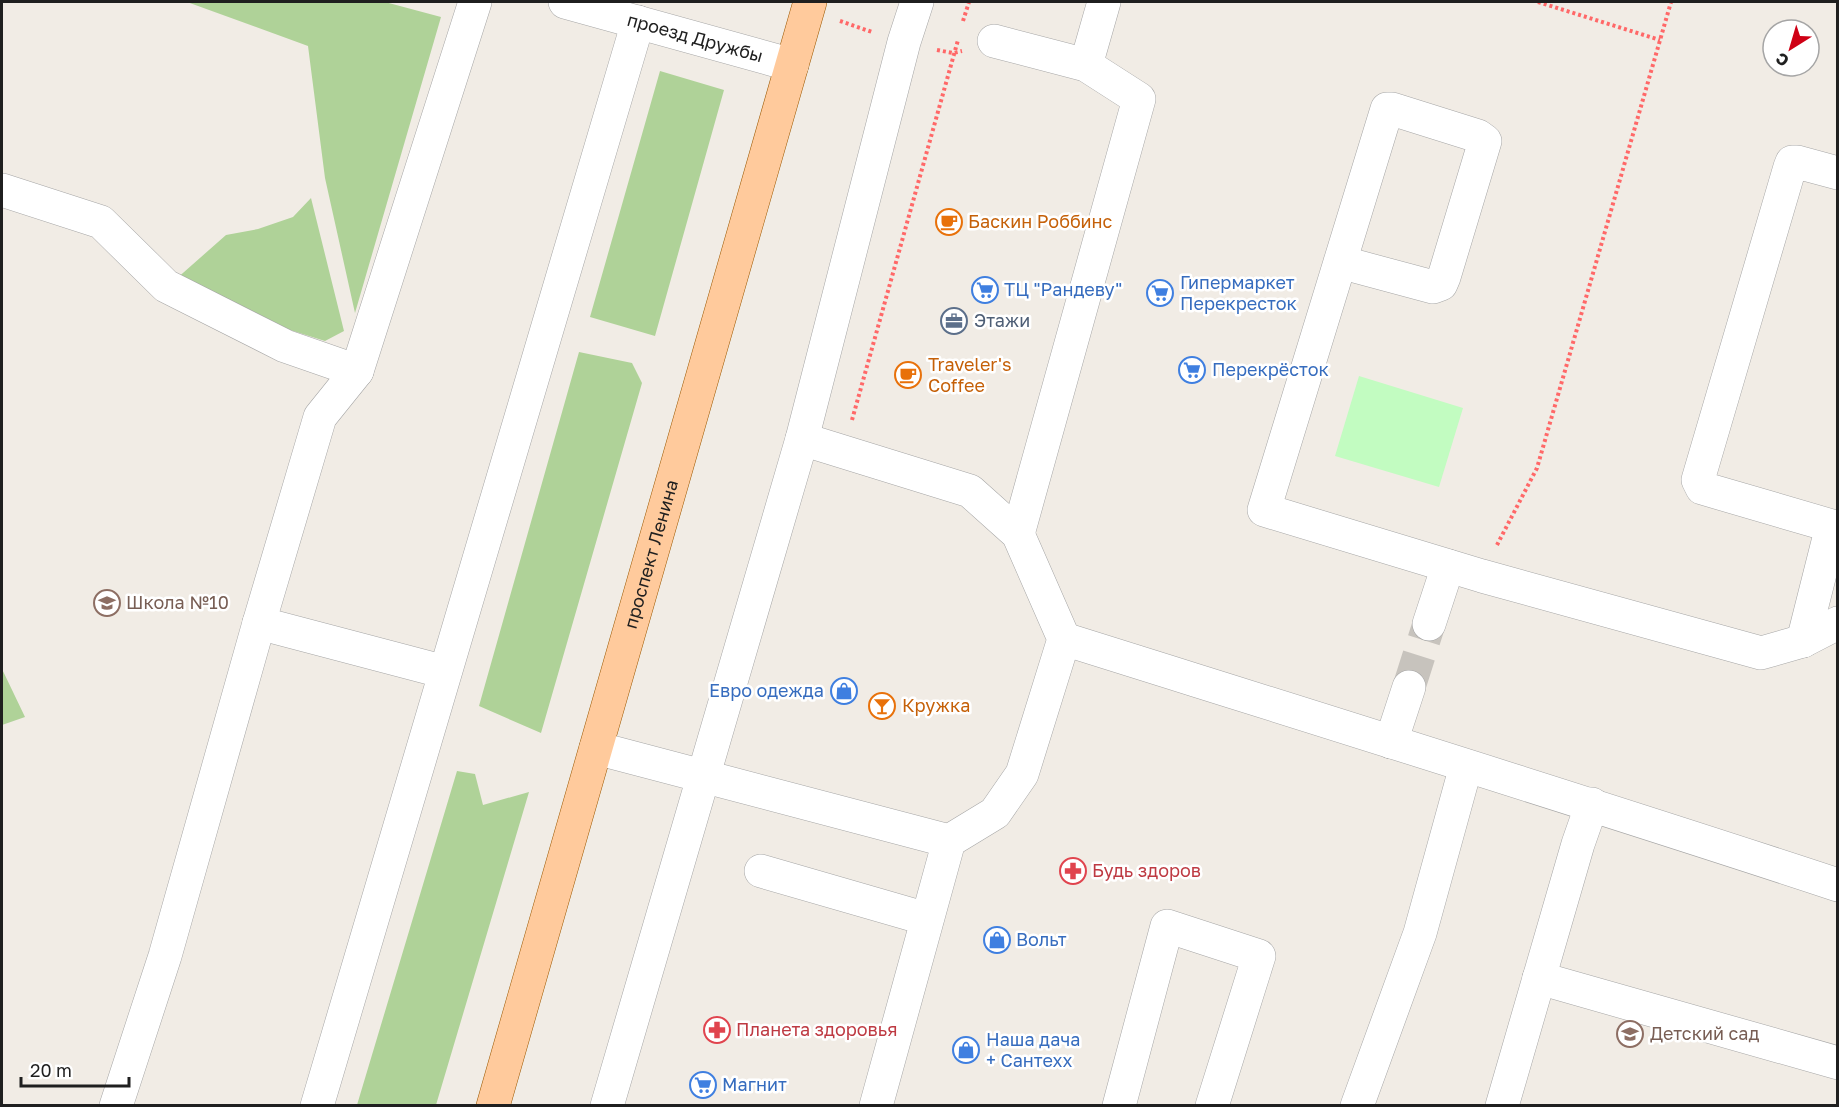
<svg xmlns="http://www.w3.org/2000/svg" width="1839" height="1107" font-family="'Golos Text',sans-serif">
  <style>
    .forest { fill: #afd298 }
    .park { fill: #c2fcc1 }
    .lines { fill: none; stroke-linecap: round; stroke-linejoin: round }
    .minor-tunnel { stroke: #c7c3bd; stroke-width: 33; stroke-dasharray: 33 16; stroke-linecap: butt }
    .minor-casing { stroke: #a6a6a6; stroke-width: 34 }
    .major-casing { stroke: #9b5800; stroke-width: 34 }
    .path { stroke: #ff6868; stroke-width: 4; stroke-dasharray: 3 3; stroke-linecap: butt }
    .minor { stroke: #fff; stroke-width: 33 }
    .major { stroke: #ffca9c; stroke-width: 33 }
    .labels { text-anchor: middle; stroke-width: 5; stroke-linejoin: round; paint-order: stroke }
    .street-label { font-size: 18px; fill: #1f1f1f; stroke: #fff }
    .food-label { font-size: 18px; fill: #c56008; stroke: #fff; text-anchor: start }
    .shop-label { font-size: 18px; fill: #366cbe; stroke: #fff; text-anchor: start }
    .service-label { font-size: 18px; fill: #4e5e75; stroke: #fff; text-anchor: start }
    .education-label { font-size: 18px; fill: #785e54; stroke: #fff; text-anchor: start }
    .health-label { font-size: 18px; fill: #be3a42; stroke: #fff; text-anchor: start }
  </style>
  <rect width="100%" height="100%" fill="#f1ece5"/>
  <!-- forest -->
  <path class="forest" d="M 187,2 L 385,2 L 441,17 L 355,313 L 325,178 L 308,46 Z
    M 660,71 L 724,90 L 655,336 L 590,317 Z
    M 311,198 L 344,331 L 325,341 L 290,330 L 175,280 L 226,235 L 258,229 L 293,217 Z
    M 579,352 L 632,363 L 642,383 L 541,733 L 479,706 Z
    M 2,669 L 25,717 L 2,725 Z
    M 457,771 L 475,774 L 483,805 L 529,792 L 436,1105 L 357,1105 Z"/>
  <!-- park -->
  <path class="park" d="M 1359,376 L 1463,408 L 1439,487 L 1335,456 Z"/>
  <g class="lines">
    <!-- minor-tunnel -->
    <path class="minor-tunnel" d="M 1409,687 L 1429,624"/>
    <defs>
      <g id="minor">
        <path id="s1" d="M 565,2 L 792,65"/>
        <path d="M 994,41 L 1086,65 L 1139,99 L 1018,534"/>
        <path d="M 1086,65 L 1104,2"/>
        <path d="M 2,190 L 101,222 L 166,286 L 285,346 L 357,371"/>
        <path d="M 1340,262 L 1433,287 L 1441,284 L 1444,277 L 1485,141 L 1478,136 L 1392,109 L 1387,109 L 1264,510 L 1482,576 L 1761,653 L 1803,641 L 1838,623"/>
        <path d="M 802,439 L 970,491 L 1018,534 L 1064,639 L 1022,774 L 995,813 L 949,841 L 876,1106"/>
        <path d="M 259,623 L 445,672"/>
        <path d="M 1429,624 L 1448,566"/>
        <path d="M 1064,639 C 1322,720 1580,800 1838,885"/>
        <path d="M 1803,641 L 1832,526 L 1702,488 L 1698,480 L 1790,167 L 1792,162 L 1797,162 L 1838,173"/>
        <path d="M 1391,742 L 1409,687"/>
        <path d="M 596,748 L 949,841"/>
        <path d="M 761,871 L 927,919"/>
        <path d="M 1539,978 L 1838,1063"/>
        <path d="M 116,1106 L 165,956 L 259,623 L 320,417 L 357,371 L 475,2"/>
        <path d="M 317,1106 L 638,22"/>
        <path d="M 607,1106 L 802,439 L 904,42 L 917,2"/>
        <path d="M 1119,1106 L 1167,926 L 1259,956 L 1212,1106"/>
        <path d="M 1357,1106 L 1420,933 L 1466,766"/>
        <path d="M 1502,1106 L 1578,844 L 1592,804"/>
      </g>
      <g id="major">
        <path id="s2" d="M 493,1106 L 810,2"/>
      </g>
    </defs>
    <!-- minor casing -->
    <use href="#minor" class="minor-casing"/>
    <!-- major casing -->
    <use href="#major" class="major-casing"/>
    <!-- path -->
    <path class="path" d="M 1538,2 L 1660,40
      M 840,21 L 872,32
      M 963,21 L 969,2
      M 937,50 L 953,53 L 962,51
      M 852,420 L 958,40
      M 1497,545 L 1537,468 L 1671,2"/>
    <!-- minor -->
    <use href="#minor" class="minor"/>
    <!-- major -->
    <use href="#major" class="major"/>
  </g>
  <!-- icons -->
  <defs>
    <symbol id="cafe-ring" viewBox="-11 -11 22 22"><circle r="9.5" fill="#fff" stroke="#e8710a" stroke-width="1.5"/><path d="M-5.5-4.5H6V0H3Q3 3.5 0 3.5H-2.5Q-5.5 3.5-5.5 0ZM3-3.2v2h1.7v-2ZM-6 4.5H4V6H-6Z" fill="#e8710a"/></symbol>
    <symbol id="supermarket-ring" viewBox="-11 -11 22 22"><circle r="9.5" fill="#fff" stroke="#3f7fe0" stroke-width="1.5"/><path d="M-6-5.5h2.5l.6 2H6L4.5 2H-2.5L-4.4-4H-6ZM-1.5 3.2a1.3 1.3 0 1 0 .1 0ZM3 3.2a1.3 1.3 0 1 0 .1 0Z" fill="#3f7fe0"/></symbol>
    <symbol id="office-ring" viewBox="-11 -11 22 22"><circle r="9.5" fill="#fff" stroke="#5c6f8a" stroke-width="1.5"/><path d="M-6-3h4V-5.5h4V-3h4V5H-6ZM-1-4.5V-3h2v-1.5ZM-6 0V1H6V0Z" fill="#5c6f8a"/></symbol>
    <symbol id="school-ring" viewBox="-11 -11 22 22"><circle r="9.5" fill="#fff" stroke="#8d6e63" stroke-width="1.5"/><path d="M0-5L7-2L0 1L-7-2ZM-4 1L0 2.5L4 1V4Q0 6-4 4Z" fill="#8d6e63"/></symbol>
    <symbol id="shop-ring" viewBox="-11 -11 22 22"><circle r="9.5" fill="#fff" stroke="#3f7fe0" stroke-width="1.5"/><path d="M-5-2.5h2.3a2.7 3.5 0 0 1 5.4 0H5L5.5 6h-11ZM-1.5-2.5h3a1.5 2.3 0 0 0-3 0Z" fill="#3f7fe0"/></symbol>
    <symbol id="bar-ring" viewBox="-11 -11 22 22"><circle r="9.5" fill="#fff" stroke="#e8710a" stroke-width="1.5"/><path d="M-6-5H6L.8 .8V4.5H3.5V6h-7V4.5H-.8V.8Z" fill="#e8710a"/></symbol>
    <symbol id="pharmacy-ring" viewBox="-11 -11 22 22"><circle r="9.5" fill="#fff" stroke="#e0444e" stroke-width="1.5"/><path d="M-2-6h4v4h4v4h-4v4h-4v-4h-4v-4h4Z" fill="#e0444e"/></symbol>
  </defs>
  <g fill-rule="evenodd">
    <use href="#cafe-ring" x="934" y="207" width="30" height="30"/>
    <use href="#supermarket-ring" x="970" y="275" width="30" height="30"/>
    <use href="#supermarket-ring" x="1145" y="278" width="30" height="30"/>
    <use href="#office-ring" x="939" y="306" width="30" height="30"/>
    <use href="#supermarket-ring" x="1177" y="355" width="30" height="30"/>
    <use href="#cafe-ring" x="893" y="360" width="30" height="30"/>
    <use href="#school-ring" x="92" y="588" width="30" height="30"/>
    <use href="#shop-ring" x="829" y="676" width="30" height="30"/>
    <use href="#bar-ring" x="867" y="691" width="30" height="30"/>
    <use href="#pharmacy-ring" x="1058" y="856" width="30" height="30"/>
    <use href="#shop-ring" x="982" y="925" width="30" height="30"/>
    <use href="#pharmacy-ring" x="702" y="1015" width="30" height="30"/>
    <use href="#school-ring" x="1615" y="1019" width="30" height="30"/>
    <use href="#shop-ring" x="951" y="1035" width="30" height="30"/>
    <use href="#supermarket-ring" x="688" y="1070" width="30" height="30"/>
  </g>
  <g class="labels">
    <!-- street labels -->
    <g class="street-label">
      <text dy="6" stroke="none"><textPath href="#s1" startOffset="135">проезд Дружбы</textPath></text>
      <text dy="6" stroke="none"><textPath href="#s2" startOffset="574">проспект Ленина</textPath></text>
    </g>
    <!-- food labels -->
    <g class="food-label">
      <text x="968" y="228">Баскин Роббинс</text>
      <text x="928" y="371">Traveler's<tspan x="928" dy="21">Coffee</tspan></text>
      <text x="902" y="712">Кружка</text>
    </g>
    <!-- shop labels -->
    <g class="shop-label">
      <text x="1180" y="289">Гипермаркет<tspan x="1180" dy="21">Перекресток</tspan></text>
      <text x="1004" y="296">ТЦ "Рандеву"</text>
      <text x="1212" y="376">Перекрёсток</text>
      <text x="824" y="697" text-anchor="end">Евро одежда</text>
      <text x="1016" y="946">Вольт</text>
      <text x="986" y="1046">Наша дача<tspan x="986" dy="21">+ Сантехх</tspan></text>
      <text x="722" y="1091">Магнит</text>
    </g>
    <!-- service labels -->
    <g class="service-label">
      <text x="974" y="327">Этажи</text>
    </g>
    <!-- education labels -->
    <g class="education-label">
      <text x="126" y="609">Школа №10</text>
      <text x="1650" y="1040">Детский сад</text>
    </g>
    <!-- health labels -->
    <g class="health-label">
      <text x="1092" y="877">Будь здоров</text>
      <text x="736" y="1036">Планета здоровья</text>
    </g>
  </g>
  <!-- border -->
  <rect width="1839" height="1107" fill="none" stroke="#1f1f1f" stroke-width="6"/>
  <!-- north arrow -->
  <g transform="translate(1791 48) rotate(217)"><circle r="28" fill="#ffffff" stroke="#a5a5a5" stroke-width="1.5"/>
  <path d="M0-4.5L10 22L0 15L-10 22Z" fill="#cf0015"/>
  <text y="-9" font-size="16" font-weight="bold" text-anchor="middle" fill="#1f1f1f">С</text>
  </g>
  <!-- scale -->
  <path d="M21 1077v9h108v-9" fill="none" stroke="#1f1f1f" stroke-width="3"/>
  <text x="30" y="1077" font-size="18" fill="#1f1f1f" stroke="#ffffff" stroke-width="4.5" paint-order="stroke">20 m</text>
</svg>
